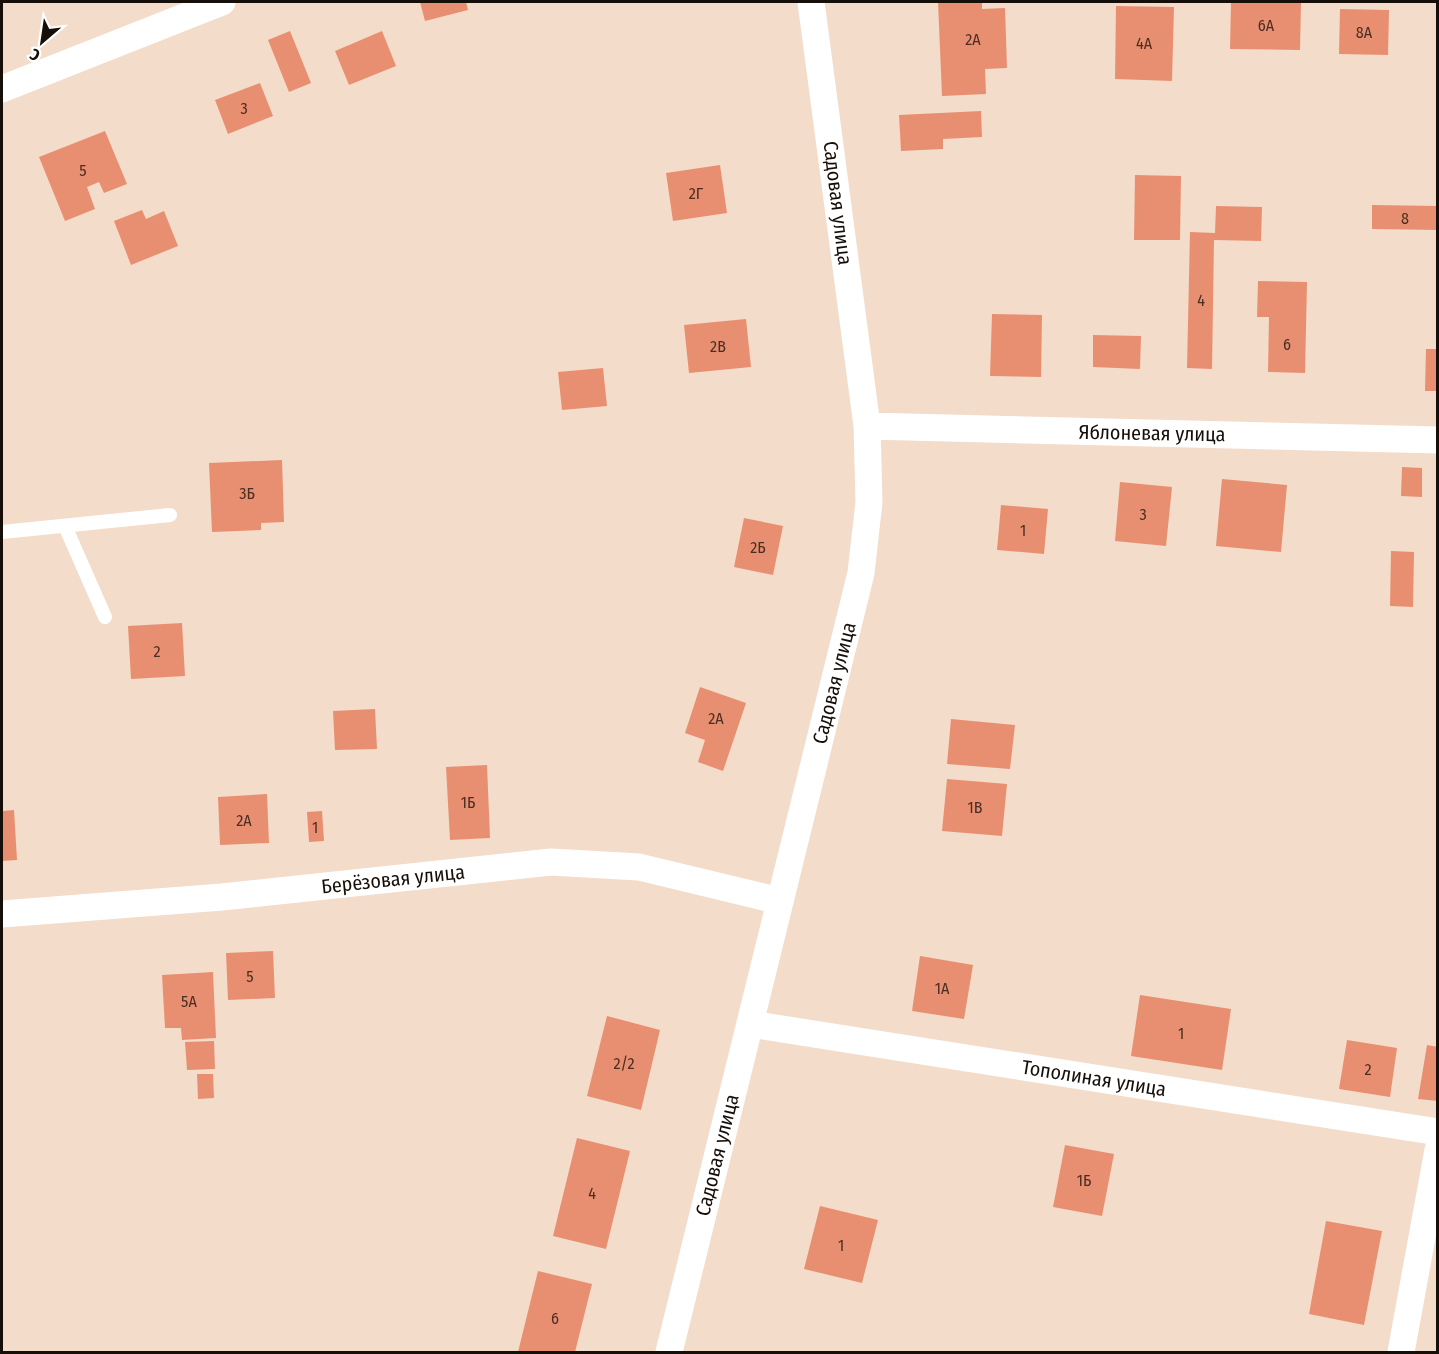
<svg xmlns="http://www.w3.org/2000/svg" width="1439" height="1354" font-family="'Fira Sans Condensed',sans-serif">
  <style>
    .building { fill: #e98f71 }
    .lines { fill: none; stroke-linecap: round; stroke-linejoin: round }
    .service { stroke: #fff; stroke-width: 14 }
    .minor { stroke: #fff; stroke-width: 27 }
    .labels { text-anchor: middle; stroke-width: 4.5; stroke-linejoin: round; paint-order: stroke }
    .number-label { font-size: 16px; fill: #4b2e22 }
    .street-label { font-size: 20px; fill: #160e08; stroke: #fff }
  </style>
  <rect width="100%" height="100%" fill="#f3dcca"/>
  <!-- building -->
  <path class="building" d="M 420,2 L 466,2 L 468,10 L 425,21 Z
    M 938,2 L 982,2 L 982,9 L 1005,8 L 1007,68 L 985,69 L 986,94 L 942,96 Z
    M 1231,2 L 1301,2 L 1300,50 L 1230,49 Z
    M 1116,6 L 1174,7 L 1172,81 L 1115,79 Z
    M 1340,9 L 1389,10 L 1388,55 L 1339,54 Z
    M 290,31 L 311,83 L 289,92 L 268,40 Z
    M 382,31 L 396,66 L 349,85 L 335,51 Z
    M 260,83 L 273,116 L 228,134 L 215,100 Z
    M 981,111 L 982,137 L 943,139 L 943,149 L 901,151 L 899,115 Z
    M 105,131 L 127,184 L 104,193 L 99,182 L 87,187 L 95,209 L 65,221 L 39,157 Z
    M 720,165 L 727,213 L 673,221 L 666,173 Z
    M 1135,175 L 1181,176 L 1180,240 L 1134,240 Z
    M 1372,205 L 1438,206 L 1438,230 L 1372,229 Z
    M 1216,206 L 1262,207 L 1261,241 L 1214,240 L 1212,369 L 1187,368 L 1190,232 L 1215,233 Z
    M 142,210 L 146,219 L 164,211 L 178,246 L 131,265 L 114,221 Z
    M 1258,281 L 1307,282 L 1305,373 L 1268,372 L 1269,317 L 1257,317 Z
    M 992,314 L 1042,315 L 1041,377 L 990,376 Z
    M 746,319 L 751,367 L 689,373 L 684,325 Z
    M 1093,335 L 1141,336 L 1140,369 L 1093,367 Z
    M 1426,349 L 1438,349 L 1438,391 L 1425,391 Z
    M 603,368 L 607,406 L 562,410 L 558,372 Z
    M 282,460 L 284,522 L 261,523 L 261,530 L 212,532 L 209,463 Z
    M 1402,467 L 1422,468 L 1422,497 L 1401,496 Z
    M 1222,479 L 1287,485 L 1281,552 L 1216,546 Z
    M 1120,482 L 1172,487 L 1166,546 L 1115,541 Z
    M 1001,505 L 1048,509 L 1044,554 L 997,550 Z
    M 744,518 L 783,526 L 773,575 L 734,567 Z
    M 1391,551 L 1414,552 L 1413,607 L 1390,606 Z
    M 182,623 L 185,676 L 131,679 L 128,626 Z
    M 700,687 L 746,703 L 723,771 L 698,762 L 705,740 L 685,733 Z
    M 375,709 L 377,749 L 335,750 L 333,711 Z
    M 951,719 L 1015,725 L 1010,769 L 947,764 Z
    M 487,765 L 490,838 L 450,840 L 446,767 Z
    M 947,779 L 1007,784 L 1002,836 L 942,831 Z
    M 267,794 L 269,843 L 220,845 L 218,797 Z
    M 14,810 L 17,860 L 2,861 L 2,811 Z
    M 322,811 L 324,841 L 309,842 L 307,812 Z
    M 273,951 L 275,998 L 228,1000 L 226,953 Z
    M 920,956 L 973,965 L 964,1019 L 912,1011 Z
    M 213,972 L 216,1038 L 182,1040 L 181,1028 L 165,1028 L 162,975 Z
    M 1140,995 L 1231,1009 L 1222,1070 L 1131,1056 Z
    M 607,1016 L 660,1030 L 641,1110 L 587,1096 Z
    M 1347,1040 L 1397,1048 L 1390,1097 L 1339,1089 Z
    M 214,1041 L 215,1069 L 187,1070 L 185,1042 Z
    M 1427,1045 L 1438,1047 L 1438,1101 L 1418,1099 Z
    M 197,1074 L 213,1074 L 214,1098 L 198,1099 Z
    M 577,1138 L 630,1151 L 606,1249 L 553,1236 Z
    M 1065,1145 L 1114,1154 L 1102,1216 L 1053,1207 Z
    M 820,1206 L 878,1220 L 862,1283 L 804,1269 Z
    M 1326,1221 L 1382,1231 L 1364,1325 L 1309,1314 Z
    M 538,1271 L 592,1284 L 575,1352 L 518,1352 Z"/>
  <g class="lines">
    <!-- service -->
    <path class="service" d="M 65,526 L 105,617
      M 2,532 L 170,515"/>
    <!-- minor -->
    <path class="minor" d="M 2,89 L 222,2
      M 867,426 L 1438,440
      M 2,914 L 222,897 L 551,862 L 639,867 L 780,901
      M 750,1024 L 1438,1132
      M 669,1352 L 861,573 L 869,502 L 867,426 L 811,2
      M 1401,1352 L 1438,1150"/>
  </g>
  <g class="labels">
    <!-- number labels -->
    <g class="number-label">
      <text x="1266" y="31">6А</text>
      <text x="1364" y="38">8А</text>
      <text x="973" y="45">2А</text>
      <text x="1144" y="49">4А</text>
      <text x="244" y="114">3</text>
      <text x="83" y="176">5</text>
      <text x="696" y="199">2Г</text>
      <text x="1405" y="224">8</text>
      <text x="1201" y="306">4</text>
      <text x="1287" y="350">6</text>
      <text x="718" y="352">2В</text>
      <text x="247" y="499">3Б</text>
      <text x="1143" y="520">3</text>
      <text x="1023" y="536">1</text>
      <text x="758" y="553">2Б</text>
      <text x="157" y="657">2</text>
      <text x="716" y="724">2А</text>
      <text x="468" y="808">1Б</text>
      <text x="975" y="813">1В</text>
      <text x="244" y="826">2А</text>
      <text x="315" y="833">1</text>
      <text x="250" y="982">5</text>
      <text x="942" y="994">1А</text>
      <text x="189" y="1007">5А</text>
      <text x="1181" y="1039">1</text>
      <text x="624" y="1069">2/2</text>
      <text x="1368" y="1075">2</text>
      <text x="1084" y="1186">1Б</text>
      <text x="592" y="1199">4</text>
      <text x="841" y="1251">1</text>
      <text x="555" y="1324">6</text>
    </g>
    <!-- street labels -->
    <g class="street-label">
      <text transform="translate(838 203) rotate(83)" y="7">Садовая улица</text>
      <text transform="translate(1152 433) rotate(1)" y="7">Яблоневая улица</text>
      <text transform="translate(834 683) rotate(-76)" y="7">Садовая улица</text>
      <text transform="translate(393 879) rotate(-6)" y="7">Берёзовая улица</text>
      <text transform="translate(1094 1078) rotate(9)" y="7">Тополиная улица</text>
      <text transform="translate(717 1155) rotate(-76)" y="7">Садовая улица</text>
    </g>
  </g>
  <!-- border -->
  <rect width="1439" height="1354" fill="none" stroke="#160e08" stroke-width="6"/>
  <!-- north arrow -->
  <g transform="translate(42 42) rotate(209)" stroke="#ffffff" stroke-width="4.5" paint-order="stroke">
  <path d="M0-4.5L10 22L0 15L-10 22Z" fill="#160e08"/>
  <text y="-9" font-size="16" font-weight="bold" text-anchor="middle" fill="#160e08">С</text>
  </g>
</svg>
